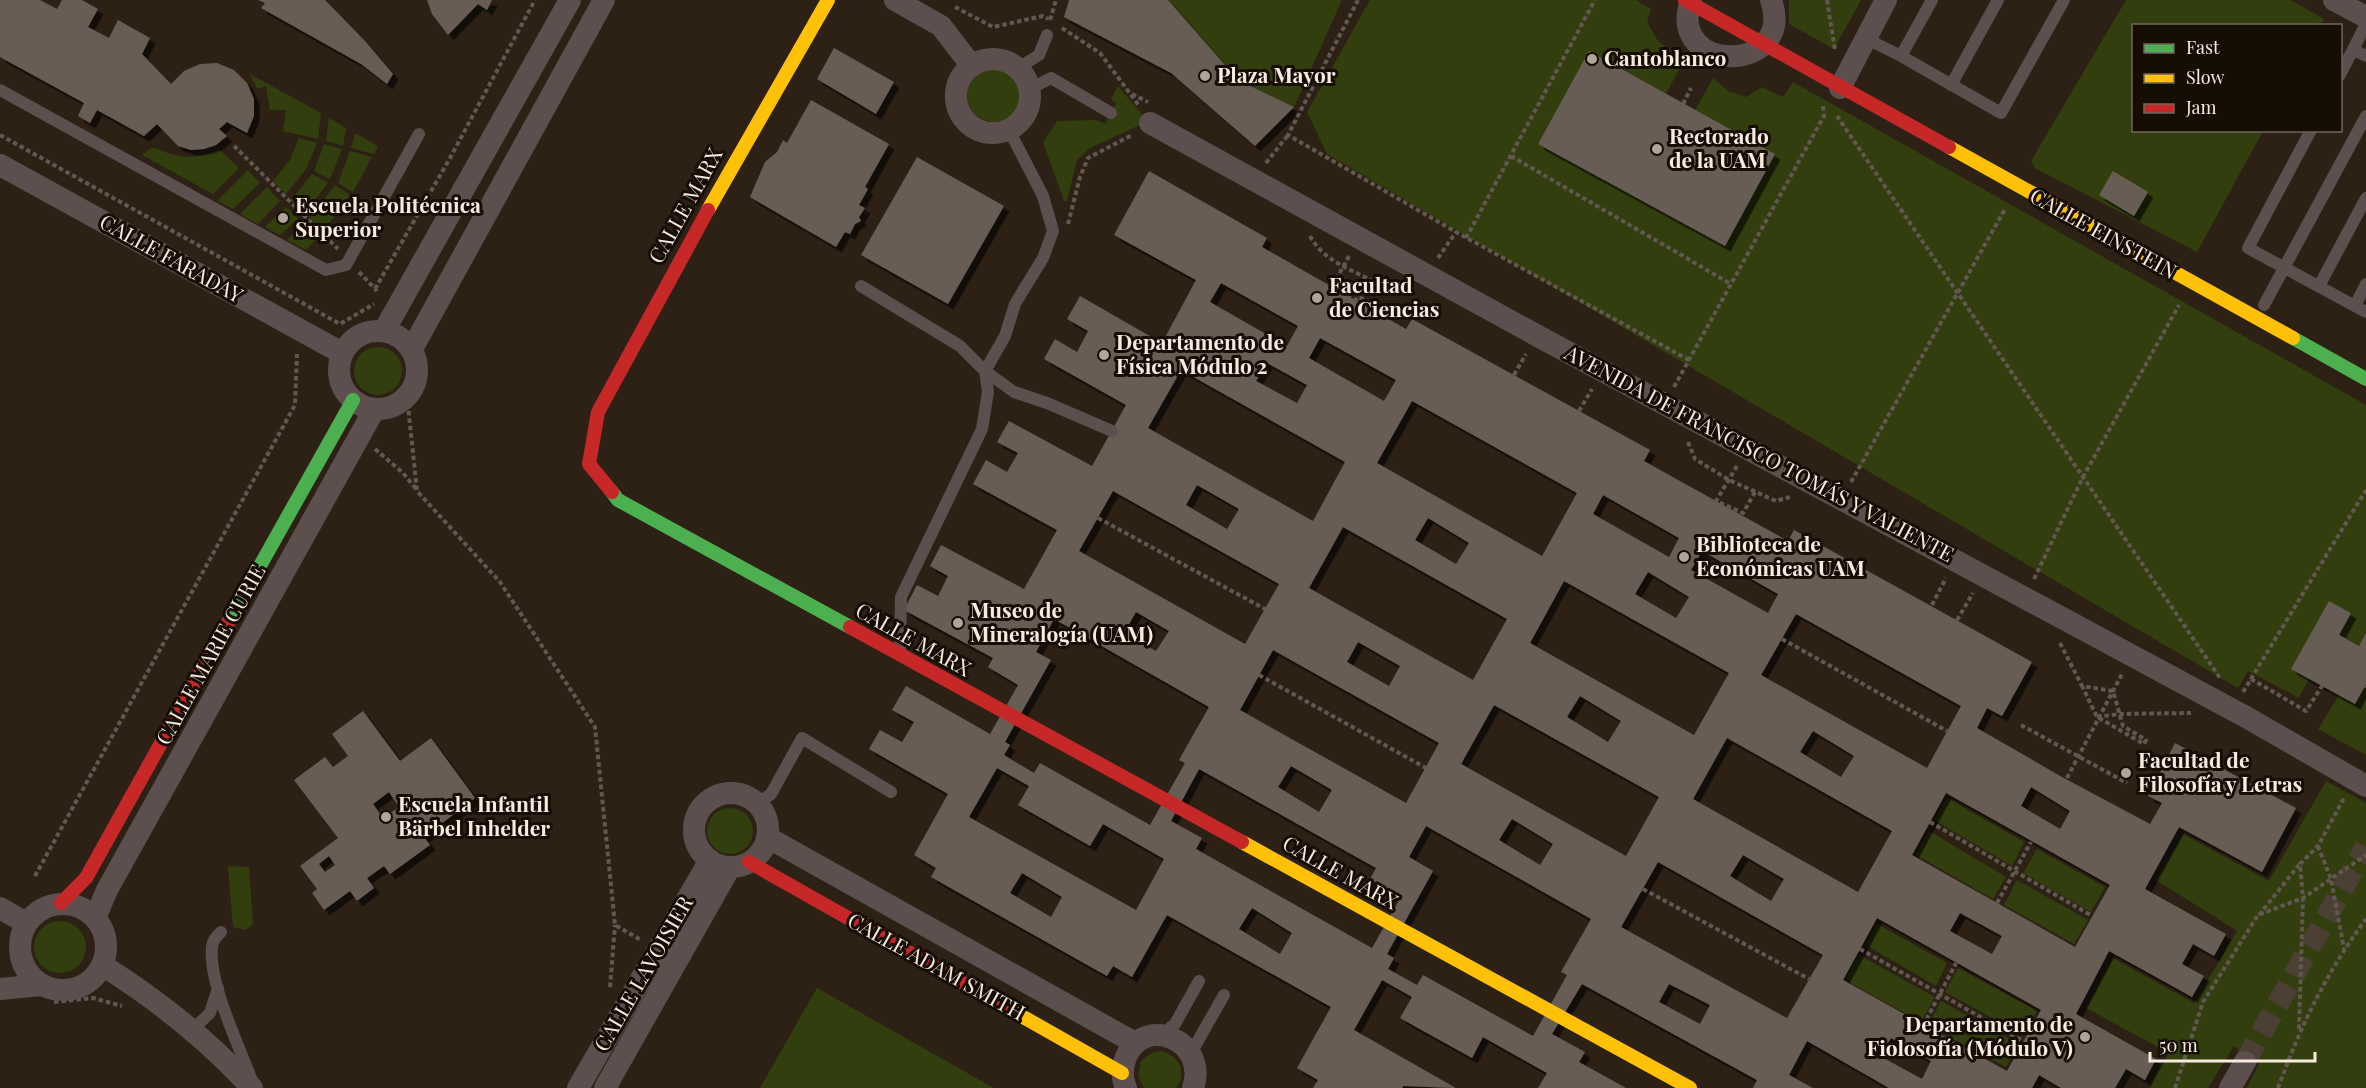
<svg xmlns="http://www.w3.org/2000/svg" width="2366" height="1088" font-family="'Playfair Display',serif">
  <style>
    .green { fill: #323e0d }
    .building { fill: #685d55; fill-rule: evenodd; filter: url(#shadow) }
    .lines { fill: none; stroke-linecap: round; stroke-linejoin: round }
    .street-tunnel { stroke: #4c3f34; stroke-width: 22; stroke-dasharray: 22 11; stroke-linecap: butt }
    .path { stroke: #635752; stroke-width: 4; stroke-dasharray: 4.5 3; stroke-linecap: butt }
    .lane { stroke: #5d4f4e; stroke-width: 12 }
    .street { stroke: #5d4f4e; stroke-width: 22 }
    .fast { stroke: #4caf50; stroke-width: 14 }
    .slow { stroke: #ffc107; stroke-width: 14 }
    .jam { stroke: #c62828; stroke-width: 14 }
    .poi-dot { fill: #b2a498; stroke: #160d05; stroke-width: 2 }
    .labels { text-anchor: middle; stroke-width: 6; stroke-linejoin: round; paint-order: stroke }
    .poi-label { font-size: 21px; font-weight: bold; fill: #f9eade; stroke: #160d05; text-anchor: start }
    .street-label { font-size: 21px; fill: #f9eade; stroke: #160d05 }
  </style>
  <defs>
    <filter id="shadow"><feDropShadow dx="5.5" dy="5.5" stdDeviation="0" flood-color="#0009"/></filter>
  </defs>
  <rect width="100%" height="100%" fill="#2d2116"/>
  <!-- green -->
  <path class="green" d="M 1168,0 L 1342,0 L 1294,107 L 1238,80 Z
    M 1370,0 L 1636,0 L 1651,9 L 1647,22 L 1658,41 L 1684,60 L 1666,94 L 1589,52 L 1538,144 L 1725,246 L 1775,154 L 1695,110 L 1713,78 L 1728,91 L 1746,97 L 1762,87 L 1783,97 L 1793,82 L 2366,405 L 2366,633 L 2359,646 L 2339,635 L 2351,613 L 2329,601 L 2309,679 L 2299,698 L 2248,671 L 2238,688 L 1327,154 L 1307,112 Z
    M 1789,0 L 1861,0 L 1834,49 L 1789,24 Z
    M 2126,0 L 2291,0 L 2324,19 L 2321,26 L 2134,26 L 2134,130 L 2263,131 L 2197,252 L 2035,168 L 2031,161 Z
    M967 95a27 27 0 1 1 54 0a27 27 0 1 1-54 0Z
    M 250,74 L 321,113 L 318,139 L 283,131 L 286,110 L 270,110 L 266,86 L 257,89 Z
    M 1118,86 L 1146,119 L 1142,124 L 1090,148 L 1077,160 L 1067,201 L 1064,201 L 1043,142 L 1057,121 L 1096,120 L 1105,124 L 1116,103 L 1111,99 Z
    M 329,118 L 346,128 L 343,146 L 326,141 Z
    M 355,133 L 378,146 L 374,154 L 351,148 Z
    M 299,138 L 317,143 L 306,169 L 286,194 L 273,181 L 290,160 Z
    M 324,144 L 342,149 L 330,179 L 314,171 Z
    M 153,147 C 177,158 195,161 219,149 L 239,168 L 213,194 L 142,155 Z
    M 350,151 L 372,157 L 353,192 L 338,183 Z
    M 248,170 L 260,183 L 233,209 L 217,201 Z
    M 312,174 L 328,183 L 305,213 L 291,200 Z
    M 335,185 L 350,195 L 324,230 L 310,218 Z
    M 267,187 L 280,201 L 258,224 L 240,214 Z
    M 286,207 L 298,219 L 280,235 L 265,227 Z
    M 304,224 L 317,238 L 306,250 L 287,240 Z
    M354 371a24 24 0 1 1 48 0a24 24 0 1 1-48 0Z
    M 2366,684 L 2366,755 L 2318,729 L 2339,695 L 2355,704 Z
    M 2326,781 L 2366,803 L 2366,1088 L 2247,1088 L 2259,1064 L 2234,1046 L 2208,1088 L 2150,1088 L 2169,1053 L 2086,1008 L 2113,958 L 2194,1003 L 2237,931 L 2156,880 L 2183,834 L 2269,881 Z
    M 1947,798 L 2024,842 L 2012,866 L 1934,820 Z
    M707 831a23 23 0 1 1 46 0a23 23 0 1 1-46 0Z
    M 1929,831 L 2006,877 L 1993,899 L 1916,855 Z
    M 2037,849 L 2105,887 L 2091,912 L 2023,873 Z
    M 228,866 L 249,867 L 253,924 L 246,930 L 233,927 Z
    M 2017,880 L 2088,920 L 2074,944 L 2004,905 Z
    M34 947a26 26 0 1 1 52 0a26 26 0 1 1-52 0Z
    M 1877,924 L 1947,963 L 1936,986 L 1866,945 Z
    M 1859,955 L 1935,997 L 1921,1022 L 1845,980 Z
    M 1958,968 L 2037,1011 L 2023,1035 L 1945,992 Z
    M 817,988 L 994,1088 L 760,1088 Z
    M 1941,1001 L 2019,1044 L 2006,1067 L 1928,1026 Z
    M 1161,1051 C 1179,1055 1188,1072 1176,1088 L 1144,1088 L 1138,1076 L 1141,1061 L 1153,1052 Z"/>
  <!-- building -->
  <path class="building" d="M 0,0 L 40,0 L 57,9 L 62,0 L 82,0 L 98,9 L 88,27 L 109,38 L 118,20 L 150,38 L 142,54 L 171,84 L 184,71 L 200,64 L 217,63 L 234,70 L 247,83 L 254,99 L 254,116 L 247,133 L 227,122 L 219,129 L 227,136 L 216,145 L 204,149 L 191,150 L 178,146 L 157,124 L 144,136 L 97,110 L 90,123 L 78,116 L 84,103 L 0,57 Z
    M 258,0 L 325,0 L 365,41 L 393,74 L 387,84 L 361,64 L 261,8 L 265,3 Z
    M 427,0 L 492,0 L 487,10 L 478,4 L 448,35 L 432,14 Z
    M 1069,0 L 1168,0 L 1238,80 L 1294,107 L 1255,146 L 1171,73 L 1064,17 Z
    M 834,48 L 894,82 L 876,114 L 817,79 Z
    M 1589,51 L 1775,154 L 1725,246 L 1538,144 Z
    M 811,100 L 889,144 L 865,187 L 868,189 L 859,205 L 865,208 L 859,217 L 861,221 L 855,224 L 850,234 L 845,232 L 836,247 L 750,197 L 765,162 L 777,152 L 783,140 L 787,143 Z
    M 917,157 L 1004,206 L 948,304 L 861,255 Z
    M 1149,171 L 1267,238 L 1262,247 L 1406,329 L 1412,319 L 1650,450 L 1644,461 L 1788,541 L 1794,530 L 2032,662 L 2002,716 L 1987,708 L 1977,728 L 2062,777 L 2150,824 L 2162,803 L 2148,796 L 2175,743 L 2296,808 L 2262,872 L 2179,827 L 2145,889 L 2226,934 L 2214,956 L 2193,944 L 2182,964 L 2204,976 L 2192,997 L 2109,951 L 2076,1014 L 2156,1059 L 2145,1080 L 2126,1069 L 2115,1088 L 2061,1088 L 2039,1075 L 2032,1088 L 1889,1088 L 1807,1041 L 1789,1075 L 1813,1088 L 1753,1088 L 1757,1080 L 1582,984 L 1552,1034 L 1585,1052 L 1579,1062 L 1626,1088 L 1538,1088 L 1547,1073 L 1483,1037 L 1472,1058 L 1400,1018 L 1412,997 L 1382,980 L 1354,1030 L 1456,1088 L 1403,1086 L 1402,1088 L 1313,1088 L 1318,1080 L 1297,1068 L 1331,1007 L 1167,915 L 1132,977 L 1113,966 L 1107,976 L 931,877 L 936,868 L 914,855 L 948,794 L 869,749 L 880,730 L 902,742 L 914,722 L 892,710 L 906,686 L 990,734 L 1018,685 L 988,667 L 993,658 L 904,610 L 917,585 L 938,596 L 948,576 L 930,566 L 941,545 L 1024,589 L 1057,530 L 973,484 L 986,460 L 1007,472 L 1018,453 L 997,442 L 1009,421 L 1092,466 L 1126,405 L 1044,359 L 1055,339 L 1077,352 L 1088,331 L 1067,319 L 1080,296 L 1162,343 L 1196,280 L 1114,235 ZM 1221,283 L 1298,326 L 1287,346 L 1210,302 ZM 1320,338 L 1396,380 L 1384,401 L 1309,358 ZM 1267,363 L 1307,385 L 1297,403 L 1256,381 ZM 1181,370 L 1345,462 L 1313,521 L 1148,428 ZM 1412,401 L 1577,493 L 1542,556 L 1377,463 ZM 1197,485 L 1239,509 L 1227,529 L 1186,505 ZM 1113,491 L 1279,584 L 1245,644 L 1079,551 ZM 1603,495 L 1679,538 L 1669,557 L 1593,514 ZM 1428,518 L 1469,543 L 1456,564 L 1415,540 ZM 1343,527 L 1507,619 L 1473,680 L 1309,588 ZM 1702,551 L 1778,594 L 1768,613 L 1691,570 ZM 1648,572 L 1689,597 L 1676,618 L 1635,594 ZM 1564,581 L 1729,673 L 1694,735 L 1530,643 ZM 1136,612 L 1169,631 L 1156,651 L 1124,633 ZM 1796,614 L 1961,706 L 1927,768 L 1761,675 ZM 1054,619 L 1209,707 L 1179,760 L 1185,763 L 1150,825 L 1040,763 L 1034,773 L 1004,755 L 1010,745 L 1005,742 L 1051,660 L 1036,652 ZM 1358,642 L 1400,666 L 1389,686 L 1347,662 ZM 1273,650 L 1439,743 L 1406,803 L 1240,710 ZM 1580,696 L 1621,721 L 1608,742 L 1567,717 ZM 1494,705 L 1659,797 L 1626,856 L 1461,764 ZM 1813,731 L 1854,756 L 1841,777 L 1800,752 ZM 1727,738 L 1892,831 L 1858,892 L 1693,799 ZM 1291,766 L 1332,790 L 1319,812 L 1278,787 ZM 997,768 L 1029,786 L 1018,805 L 1090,846 L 1103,824 L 1164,859 L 1136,910 L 969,817 ZM 1199,769 L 1376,868 L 1370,879 L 1401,897 L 1372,948 L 1196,849 L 1202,838 L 1171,821 ZM 2031,787 L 2070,811 L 2060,829 L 2021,806 ZM 1946,793 L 2110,885 L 2075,947 L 1912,855 ZM 1512,819 L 1553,844 L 1540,865 L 1499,840 ZM 1426,826 L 1591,919 L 1561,972 L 1567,975 L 1533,1036 L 1423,975 L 1417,985 L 1388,969 L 1394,958 L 1387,954 L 1433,871 L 1409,857 ZM 1743,855 L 1784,879 L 1771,901 L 1730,876 ZM 1658,862 L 1823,955 L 1787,1018 L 1621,927 ZM 1022,873 L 1062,897 L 1051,917 L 1010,893 ZM 1252,908 L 1292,933 L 1280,954 L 1239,929 ZM 1960,913 L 2002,936 L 1992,954 L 1950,931 ZM 1877,918 L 2041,1010 L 2007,1071 L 1843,980 ZM 1669,984 L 1710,1005 L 1700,1024 L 1659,1002 ZM 1891,1038 L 1931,1061 L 1922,1079 L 1880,1056 Z
    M 2113,171 L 2148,192 L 2134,216 L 2099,195 Z
    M 2329,601 L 2351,613 L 2339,635 L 2359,646 L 2366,633 L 2366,684 L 2355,704 L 2291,669 Z
    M 363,711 L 400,761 L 431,738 L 475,798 L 424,837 L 430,845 L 390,874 L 384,866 L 367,878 L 374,888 L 357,901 L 350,891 L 324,910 L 312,893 L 317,889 L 300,866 L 338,838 L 294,780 L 325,757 L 333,767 L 348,756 L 332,734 ZM 389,792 L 399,807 L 383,818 L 373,804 ZM 329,856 L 335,865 L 325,872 L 319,864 Z"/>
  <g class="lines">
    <!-- street-tunnel -->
    <path class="street-tunnel" d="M 2245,1062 L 2366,847"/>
    <!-- path -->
    <path class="path" d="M 1358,0 L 1288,135 L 1456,232 L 1689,360
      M 1827,0 L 1835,50
      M 955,7 L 993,27 L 1043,16 L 1048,19
      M 1050,20 L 1056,0
      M 1062,28 L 1100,53 L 1140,107
      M 1132,94 L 1148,102
      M 1683,104 L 1691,88
      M 1837,116 L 2220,678
      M 0,135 L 340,324 L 374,304
      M 234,146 L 338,249
      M 1511,156 L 1731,284
      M 1266,163 L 1288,135
      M 1068,224 L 1080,177 L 1088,158 L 1132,135
      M 1310,236 C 1323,261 1354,271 1379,284 L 1389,280
      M 1466,238 L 1595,0
      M 1349,256 L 1332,287 L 1366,305 L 1368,302 L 1357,296 L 1368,278
      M 1438,258 L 1456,232
      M 359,272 L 377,291
      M 375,289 L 450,158 L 535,0
      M 1514,375 L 1526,354
      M 1674,387 L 1824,116 L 1823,106
      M 407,396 L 417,491 L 500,582 L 595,727 L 615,925 L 641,940
      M 1579,411 L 1592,389
      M 1688,442 L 1695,459 L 1729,480 L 1776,501 L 1790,497
      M 375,449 L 402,472 L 417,490
      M 1737,466 L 1716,501 L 1743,513 L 1755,492
      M 1851,482 L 2005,209
      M 1098,518 L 1265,609
      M 2034,579 L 2083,477 L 2179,305
      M 1932,605 L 1946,578
      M 1957,620 L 1973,593
      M 1782,639 L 1947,731
      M 2060,643 L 2082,686 L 2113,691 L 2123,726 L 2146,740 L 2144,744 L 2097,717 L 2082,686
      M 1259,675 L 1426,768
      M 2251,679 L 2306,711 L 2322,686
      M 2365,686 L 2366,687
      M 2243,692 L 2366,490
      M 2097,717 L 2119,714 L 2191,713
      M 2021,725 L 2127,783
      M 2067,778 L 2122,674
      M 1930,822 L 2092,916
      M 2318,846 L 2331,879 L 2344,949
      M 35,876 L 295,405 L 297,354
      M 1643,889 L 1809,979
      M 1997,903 L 2031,842
      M 2259,915 L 2299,865
      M 1860,949 L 2023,1041
      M 610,987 L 615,925
      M 54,1002 L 93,998 L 122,1006
      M 1923,1026 L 1956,963
      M 2299,1029 L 2303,898 L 2300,864 L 2318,846 L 2344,798
      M 2175,1088 L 2203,1002 L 2258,915 L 2303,898 L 2366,855
      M 2278,1088 C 2301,1025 2326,973 2366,919"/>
    <!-- lane -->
    <path class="lane" d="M 1932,0 L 1901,56 L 2001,113 L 2064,0
      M 1865,38 L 1901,56
      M 2354,50 L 2366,56
      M 1018,68 L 1039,55 L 1047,35
      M 2340,75 L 2366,24
      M 1951,85 L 1998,0
      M 1030,89 L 1051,78 L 1111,113
      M 0,90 L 326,270 L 346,265 L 419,134
      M 2311,130 L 2248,248 L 2366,312
      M 861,286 L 960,346 L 985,371 L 1014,392 L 1047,403 L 1112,431
      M 2319,286 L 2366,198
      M 2264,305 L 2366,116
      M 2355,306 L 2366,284
      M 900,651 L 901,597 L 982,429 L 988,392 L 985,371 L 1005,336 L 1015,304 L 1043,258 L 1053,231 L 1043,196 L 1009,130
      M 757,804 L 771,794 L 802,738 L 891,792
      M 221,932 C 216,937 212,941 212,948 C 208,982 240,1048 252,1081
      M 192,1030 L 210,1013 L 218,988
      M 1161,1035 L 1175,1024 L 1199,981
      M 1191,1053 L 1224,995"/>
    <!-- street -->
    <path class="street" d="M 895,0 L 941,26 L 971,65
      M 1691,0 C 1665,75 1797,75 1771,0
      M 2334,0 L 2366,17
      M956 96a37 37 0 1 1 74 0a37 37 0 1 1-74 0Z
      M 1840,88 L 1886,0
      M 1150,123 L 1536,335 L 2246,717 L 2366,786
      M 0,165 L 342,353
      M339 370a39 39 0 1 1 78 0a39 39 0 1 1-78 0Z
      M 384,331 L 570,0
      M 412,349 L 604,0
      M694 830a37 37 0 1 1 74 0a37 37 0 1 1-74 0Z
      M 767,837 L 1135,1043
      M20 947a43 43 0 1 1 86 0a43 43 0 1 1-86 0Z
      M 0,908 L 26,923
      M 95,918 L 107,890 L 374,410
      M 102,965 C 158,1000 207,1039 252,1088
      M 0,989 L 41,985
      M 578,1088 L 710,860
      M 605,1088 L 730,867
      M 1126,1088 C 1121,1077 1122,1067 1126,1057 C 1144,1014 1209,1040 1193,1088
      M 2230,1088 L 2245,1062"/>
    <!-- fast -->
    <path class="fast" d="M 2293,338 L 2366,379
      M 612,492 L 618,500 L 850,627
      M 229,621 L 353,400"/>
    <!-- slow -->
    <path class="slow" d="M 1949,147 L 2293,338
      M 708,210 L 828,0
      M 1242,842 L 1690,1088
      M 1011,1010 L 1122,1073"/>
    <!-- jam -->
    <path class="jam" d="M 1685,0 L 1949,147
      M 612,492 L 589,464 L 598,412 L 708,210
      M 850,627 L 1242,842
      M 749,862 L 1011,1010
      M 61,903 L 86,878 L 229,621"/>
  </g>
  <!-- markers -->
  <g class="poi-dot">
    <circle cx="1592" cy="59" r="6"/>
    <circle cx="1205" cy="76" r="6"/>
    <circle cx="1657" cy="149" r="6"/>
    <circle cx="283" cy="218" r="6"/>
    <circle cx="1317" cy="298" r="6"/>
    <circle cx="1104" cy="355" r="6"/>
    <circle cx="1684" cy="557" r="6"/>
    <circle cx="958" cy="623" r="6"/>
    <circle cx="2126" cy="773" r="6"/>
    <circle cx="386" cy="817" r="6"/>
    <circle cx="2085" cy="1037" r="6"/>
  </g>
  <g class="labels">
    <!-- poi labels -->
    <g class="poi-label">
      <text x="1604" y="66">Cantoblanco</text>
      <text x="1217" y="83">Plaza Mayor</text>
      <text x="1669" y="144">Rectorado<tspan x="1669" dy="24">de la UAM</tspan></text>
      <text x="295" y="213">Escuela Politécnica<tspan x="295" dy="24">Superior</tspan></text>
      <text x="1329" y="293">Facultad<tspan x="1329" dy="24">de Ciencias</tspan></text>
      <text x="1116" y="350">Departamento de<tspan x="1116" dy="24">Física Módulo 2</tspan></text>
      <text x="1696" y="552">Biblioteca de<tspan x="1696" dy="24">Económicas UAM</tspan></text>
      <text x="970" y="618">Museo de<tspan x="970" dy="24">Mineralogía (UAM)</tspan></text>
      <text x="2138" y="768">Facultad de<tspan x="2138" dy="24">Filosofía y Letras</tspan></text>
      <text x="398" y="812">Escuela Infantil<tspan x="398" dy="24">Bärbel Inhelder</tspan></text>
      <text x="2073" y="1032" text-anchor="end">Departamento de<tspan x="2073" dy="24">Fiolosofía (Módulo V)</tspan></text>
    </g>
    <!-- street labels -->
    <g class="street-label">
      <text transform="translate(686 206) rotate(-61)" y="7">CALLE MARX</text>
      <text transform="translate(2103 234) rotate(29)" y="7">CALLE EINSTEIN</text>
      <text transform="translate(171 259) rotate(29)" y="7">CALLE FARADAY</text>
      <text transform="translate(1759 454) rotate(28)" y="7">AVENIDA DE FRANCISCO TOMÁS Y VALIENTE</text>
      <text transform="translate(913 640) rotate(29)" y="7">CALLE MARX</text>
      <text transform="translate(211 655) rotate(-61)" y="7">CALLE MARIE CURIE</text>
      <text transform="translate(1340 873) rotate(29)" y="7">CALLE MARX</text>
      <text transform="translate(936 967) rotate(29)" y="7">CALLE ADAM SMITH</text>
      <text transform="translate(644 974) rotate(-60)" y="7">CALLE LAVOISIER</text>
    </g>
  </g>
  <!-- legend -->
  <rect x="2132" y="24" width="210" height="108" fill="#160d05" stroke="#71655c" stroke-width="1.5"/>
  <rect x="2144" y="44" width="30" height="9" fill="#4caf50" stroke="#71655c" stroke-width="1.5"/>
  <text x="2186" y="54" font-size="18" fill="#f9eade">Fast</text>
  <rect x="2144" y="74" width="30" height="9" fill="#ffc107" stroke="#71655c" stroke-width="1.5"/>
  <text x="2186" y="84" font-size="18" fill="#f9eade">Slow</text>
  <rect x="2144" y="104" width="30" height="9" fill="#c62828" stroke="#71655c" stroke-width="1.5"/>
  <text x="2186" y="114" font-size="18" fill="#f9eade">Jam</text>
  <!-- scale -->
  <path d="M2150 1052v9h165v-9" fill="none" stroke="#f9eade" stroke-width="3"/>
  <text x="2159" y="1052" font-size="18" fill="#f9eade" stroke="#160d05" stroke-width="4.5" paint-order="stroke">50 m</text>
</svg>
